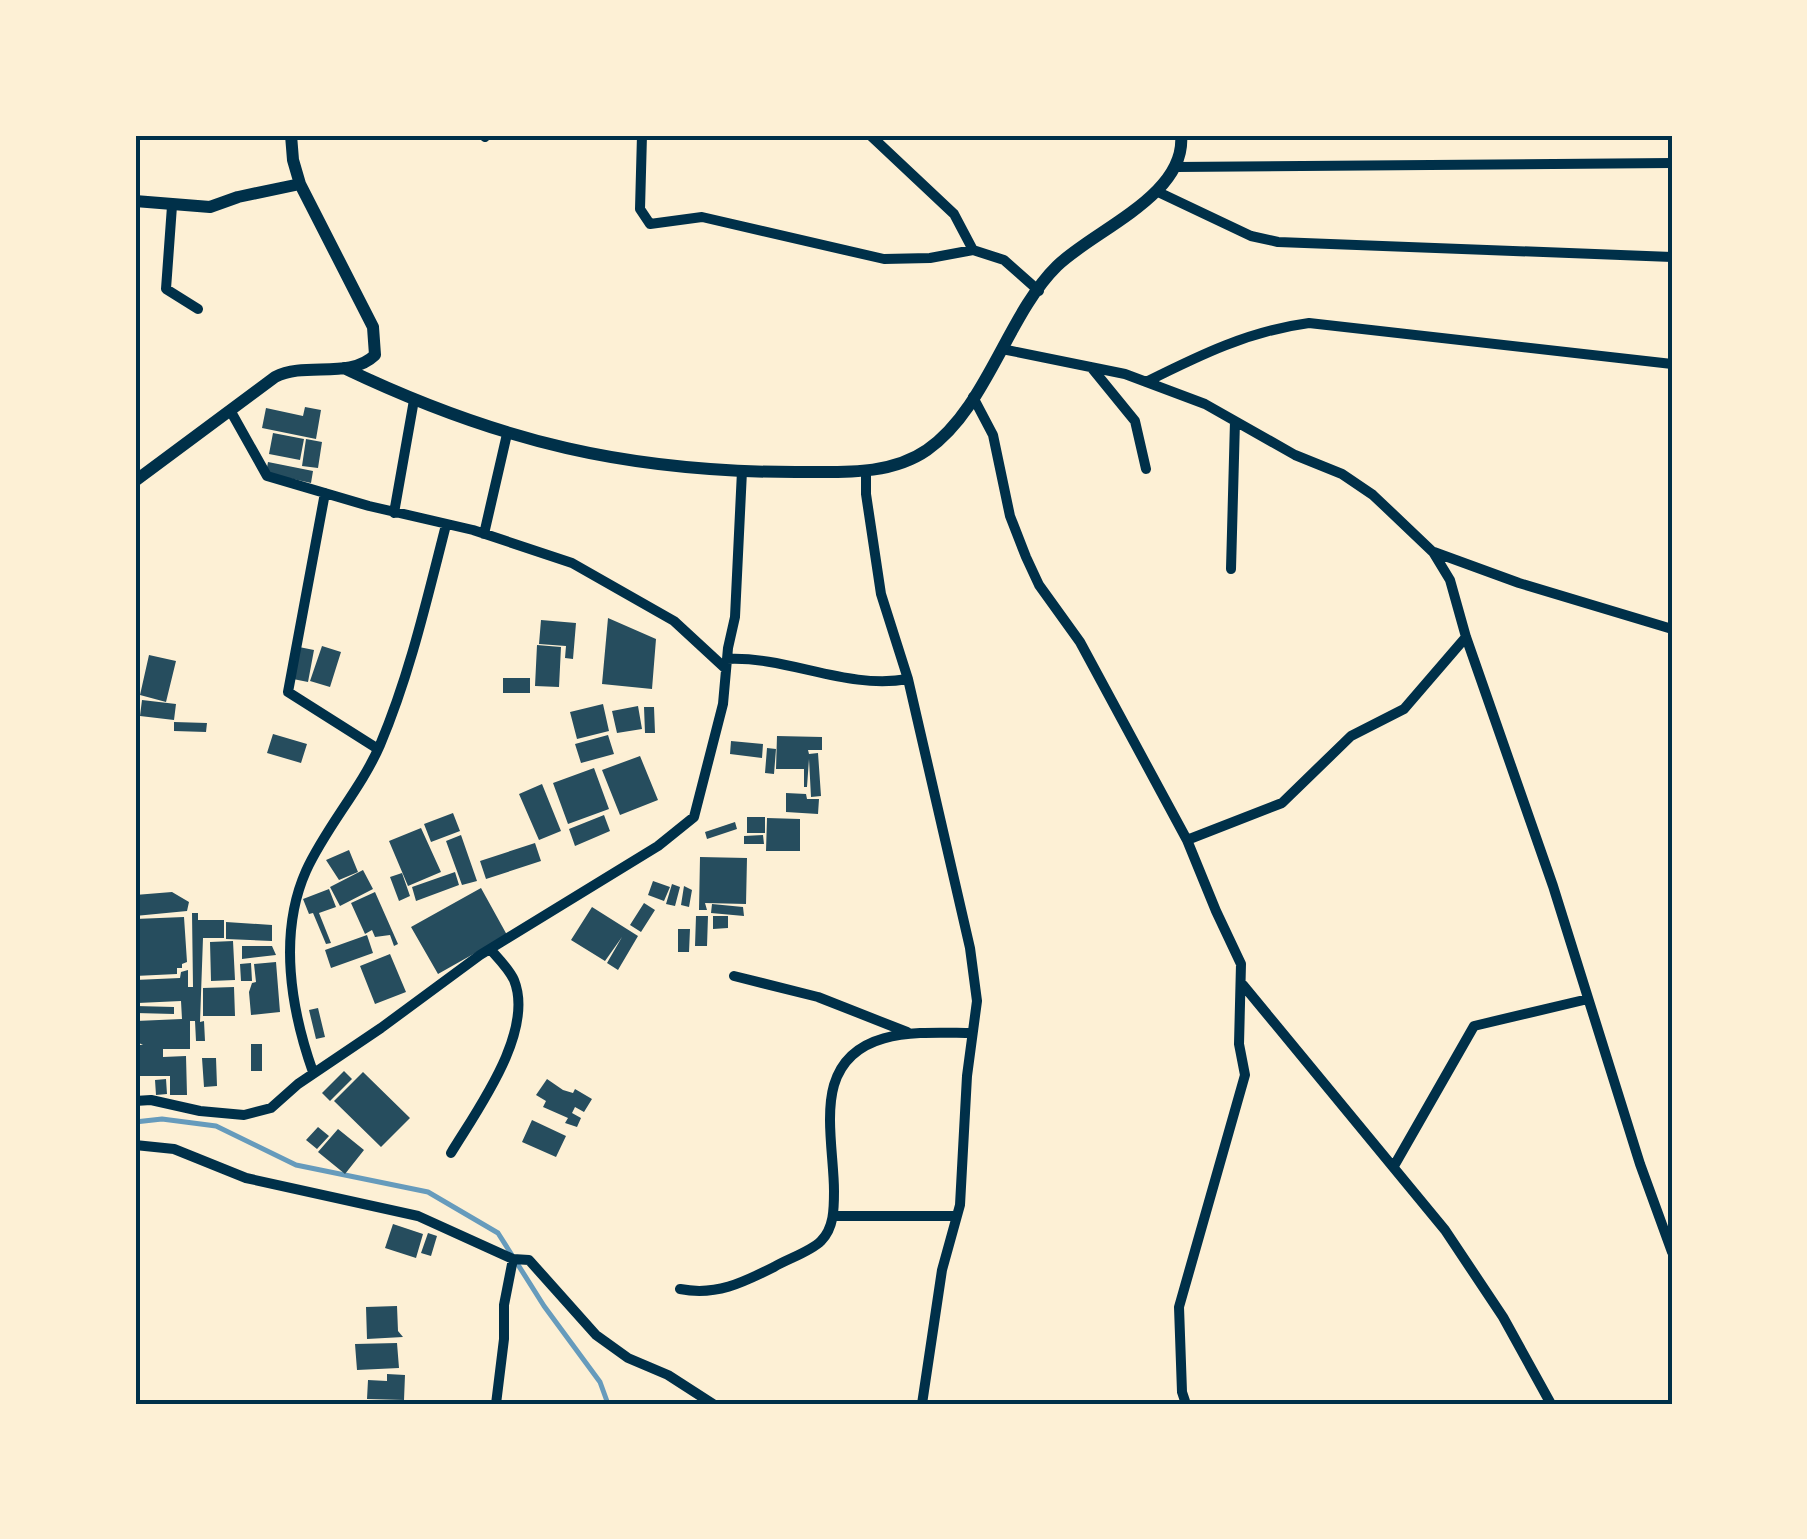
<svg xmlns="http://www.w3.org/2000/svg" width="1807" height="1539" font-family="Rubik,sans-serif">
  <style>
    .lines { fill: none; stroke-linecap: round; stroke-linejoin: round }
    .stream { stroke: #669bbc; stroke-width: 5 }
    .building { fill: #264d5e }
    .minor { stroke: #003049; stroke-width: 10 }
    .tertiary { stroke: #003049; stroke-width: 12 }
    .neatline { fill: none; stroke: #003049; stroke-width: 4 }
  </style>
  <rect width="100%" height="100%" fill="#fdf0d5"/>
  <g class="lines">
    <!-- stream -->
    <path class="stream" d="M 135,1122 L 162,1119 L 216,1126 L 296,1165 L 428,1192 L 498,1233 L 544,1306 L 600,1382 L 608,1404"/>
  </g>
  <!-- building -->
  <path class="building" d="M 305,407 L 321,410 L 316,439 L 262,428 L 266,408 L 303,416 Z
    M 273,433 L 304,439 L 300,460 L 269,454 Z
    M 306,439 L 322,442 L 318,468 L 302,466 Z
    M 268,462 L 313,471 L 311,483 L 266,473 Z
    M 608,618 L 656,639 L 652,689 L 602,684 Z
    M 541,620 L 576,623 L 573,659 L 565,658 L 566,646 L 539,644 Z
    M 537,645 L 561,647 L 559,687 L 535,686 Z
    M 322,646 L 341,652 L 330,687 L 310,681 Z
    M 299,647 L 314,650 L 308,682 L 293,679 Z
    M 149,655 L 176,661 L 166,702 L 140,695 Z
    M 503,678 L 530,678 L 530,693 L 503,693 Z
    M 142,700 L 176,704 L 174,720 L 140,716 Z
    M 603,704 L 609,731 L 577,739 L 570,712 Z
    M 638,706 L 642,729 L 617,733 L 612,711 Z
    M 644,707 L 654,707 L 655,733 L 645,733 Z
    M 174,722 L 207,723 L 206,732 L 174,731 Z
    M 273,734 L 307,744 L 301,763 L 267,753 Z
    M 608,735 L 614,754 L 581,763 L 575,744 Z
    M 777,736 L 822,737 L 822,750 L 808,750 L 809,754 L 818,753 L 821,796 L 811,797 L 809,759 L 807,787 L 804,787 L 804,769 L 776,769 Z
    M 731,741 L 763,744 L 762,758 L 730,754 Z
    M 767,748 L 776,749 L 774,774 L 765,773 Z
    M 640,756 L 658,800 L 620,815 L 602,770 Z
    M 594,768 L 609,809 L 568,824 L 553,783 Z
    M 542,784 L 561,831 L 539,840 L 519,794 Z
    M 786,793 L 806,794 L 807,799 L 819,799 L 818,814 L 786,812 Z
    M 453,813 L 460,831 L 431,842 L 424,824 Z
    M 604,815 L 610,831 L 575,846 L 569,829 Z
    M 747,817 L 765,817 L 765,833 L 747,833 Z
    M 767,818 L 800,819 L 800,851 L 766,851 Z
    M 735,822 L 737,829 L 707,839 L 705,832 Z
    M 421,828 L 441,872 L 408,886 L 389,841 Z
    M 461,835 L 477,881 L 462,885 L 446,841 Z
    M 763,835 L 764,844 L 744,844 L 744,836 Z
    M 535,843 L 541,861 L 486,879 L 480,861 Z
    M 349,850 L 358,872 L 339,880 L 326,860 Z
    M 700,857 L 747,858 L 746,904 L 705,903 L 707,910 L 699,910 Z
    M 363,870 L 373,889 L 340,906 L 330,887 Z
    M 455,872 L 459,885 L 416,901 L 412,887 Z
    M 402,873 L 410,896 L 399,901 L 390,877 Z
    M 653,881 L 670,887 L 664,901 L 648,895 Z
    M 672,884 L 680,887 L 675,906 L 666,904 Z
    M 684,886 L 692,890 L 689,907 L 681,905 Z
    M 481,888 L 507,935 L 438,974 L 411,927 Z
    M 329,889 L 336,907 L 319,913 L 331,943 L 326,944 L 313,913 L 309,914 L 303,899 Z
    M 172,892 L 189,902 L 187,911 L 135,916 L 135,895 Z
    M 375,892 L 398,944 L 394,946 L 390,935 L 375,937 L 372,930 L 365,934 L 351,903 Z
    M 644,903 L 655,910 L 641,932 L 630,925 Z
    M 712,904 L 743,907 L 744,916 L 711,913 Z
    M 592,907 L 638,936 L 618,970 L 607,963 L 622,937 L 605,961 L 571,940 Z
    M 192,913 L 198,913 L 198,920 L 224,920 L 224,938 L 203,938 L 200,1022 L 204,1021 L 205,1041 L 196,1041 L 195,1021 L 190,1021 L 190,1049 L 163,1049 L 163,1057 L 186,1056 L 187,1095 L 170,1095 L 170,1076 L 135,1076 L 135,1045 L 143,1045 L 137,1042 L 136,1021 L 182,1019 L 181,1001 L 138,1003 L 135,980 L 180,978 L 181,972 L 188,970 L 188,987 L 193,987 Z
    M 696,916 L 708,916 L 707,946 L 695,946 Z
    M 713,916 L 728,916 L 728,928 L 713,929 Z
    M 184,917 L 187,962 L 182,964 L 182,968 L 177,968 L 177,974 L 135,976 L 135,919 Z
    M 226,922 L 272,925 L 272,941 L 226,939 Z
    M 678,929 L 690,929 L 689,952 L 678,952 Z
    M 367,935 L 373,953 L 331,968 L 325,950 Z
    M 233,941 L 235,980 L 211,981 L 210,942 Z
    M 242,946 L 272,946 L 276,955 L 242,959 Z
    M 390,954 L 406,992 L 375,1004 L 360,966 Z
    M 276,962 L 280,1012 L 251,1015 L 249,992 L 252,983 L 256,982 L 254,964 Z
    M 251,963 L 252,981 L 241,981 L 240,964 Z
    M 234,987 L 235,1016 L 203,1016 L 203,988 Z
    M 136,1006 L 174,1007 L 174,1014 L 136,1013 Z
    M 318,1008 L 325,1037 L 316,1039 L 309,1010 Z
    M 251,1044 L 262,1044 L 262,1071 L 251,1071 Z
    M 202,1058 L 216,1058 L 217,1086 L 204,1087 Z
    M 344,1071 L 352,1079 L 330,1101 L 322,1093 Z
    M 363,1072 L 410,1118 L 381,1147 L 334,1101 Z
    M 166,1079 L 167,1094 L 156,1095 L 155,1080 Z
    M 547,1079 L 563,1090 L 573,1093 L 575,1089 L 592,1099 L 584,1112 L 575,1107 L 572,1113 L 581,1118 L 577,1127 L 565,1123 L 568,1118 L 543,1107 L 546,1101 L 536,1095 Z
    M 532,1120 L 566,1136 L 556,1157 L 522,1142 Z
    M 318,1127 L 329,1136 L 317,1149 L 306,1140 Z
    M 338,1129 L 364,1150 L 345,1174 L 318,1152 Z
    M 393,1224 L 423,1234 L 416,1258 L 385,1248 Z
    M 428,1233 L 437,1236 L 431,1256 L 421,1253 Z
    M 397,1306 L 398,1331 L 403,1337 L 367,1339 L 366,1307 Z
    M 397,1343 L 399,1368 L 357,1370 L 355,1344 Z
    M 387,1374 L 405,1375 L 404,1400 L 367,1399 L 368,1380 L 387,1381 Z"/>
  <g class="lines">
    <!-- minor -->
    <path class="minor" d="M 484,135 L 485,137
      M 642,135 L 640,209 L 650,224 L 702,217 L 884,259 L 930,258 L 973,250 L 1004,260 L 1039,291
      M 870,135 L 954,214 L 973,250
      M 1176,167 L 1672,163
      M 1156,191 L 1251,236 L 1278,242 L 1672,257
      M 172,206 L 166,289 L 198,309
      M 1002,349 L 1125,374 L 1205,404 L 1295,455 L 1342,474 L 1373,495 L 1433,552 L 1450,580 L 1466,637 L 1553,886 L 1640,1164 L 1672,1252
      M 1091,367 L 1135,421 L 1146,469
      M 1146,382 C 1200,355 1249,331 1309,323 L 1672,364
      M 973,397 L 993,435 L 1010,516 L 1026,557 L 1039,585 L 1080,642 L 1187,840 L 1216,911 L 1241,964 L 1239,1044 L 1245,1075 L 1179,1307 L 1182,1392 L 1186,1404
      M 230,410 L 267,476 L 369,506 L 473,530 L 572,563 L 674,621 L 726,669
      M 866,470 L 866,494 L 881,594 L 908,679 L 970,948 L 977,1001 L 967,1076 L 960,1205 L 942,1270 L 922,1404
      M 325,493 L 288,692 L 378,749
      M 394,513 L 414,400
      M 484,534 L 507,434
      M 1434,552 L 1519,583 L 1672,629
      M 1231,569 L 1235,421
      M 727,659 C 789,656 846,690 908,679
      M 1187,840 L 1282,803 L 1351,736 L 1404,709 L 1466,637
      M 734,976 L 818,997 L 907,1032
      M 1243,985 L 1445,1230 L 1503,1317 L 1551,1404
      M 313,1072 C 291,1010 278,934 306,871 C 326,827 361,789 380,745 C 410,674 427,599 446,525
      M 135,1101 L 151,1100 L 200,1111 L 244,1115 L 271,1108 L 298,1084 L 381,1028 L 480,955 L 658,846 L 694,817 L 723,704 L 728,648 L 735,617 L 742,471
      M 135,1145 L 174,1149 L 246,1178 L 418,1216 L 513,1259 L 529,1260 L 596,1335 L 628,1358 L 668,1375 L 713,1404
      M 451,1153 C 477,1110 535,1032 514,980 C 509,969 498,958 490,949
      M 1394,1166 L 1474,1026 L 1588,999
      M 834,1216 L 957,1216
      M 680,1289 C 716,1296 742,1283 774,1267 C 787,1259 810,1252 821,1241 C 834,1228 834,1209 834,1191 C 834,1160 825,1116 834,1085 C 852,1025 924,1033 972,1033
      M 496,1404 L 504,1339 L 504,1305 L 513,1259"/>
    <!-- tertiary -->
    <path class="tertiary" d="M 135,201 L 210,207 L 238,197 L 300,184
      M 344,368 C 499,442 630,473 803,472 C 844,472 891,475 927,450 C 987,408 1007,315 1057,266 C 1094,230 1187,195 1181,135
      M 135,481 L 275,377 C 306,361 349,380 375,355 L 373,327 L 300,184 L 293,160 L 291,135"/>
  </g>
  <!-- border -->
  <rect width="1807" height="1539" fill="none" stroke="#fdf0d5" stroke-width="275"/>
  <rect x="138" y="138" width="1532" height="1264" class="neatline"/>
</svg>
